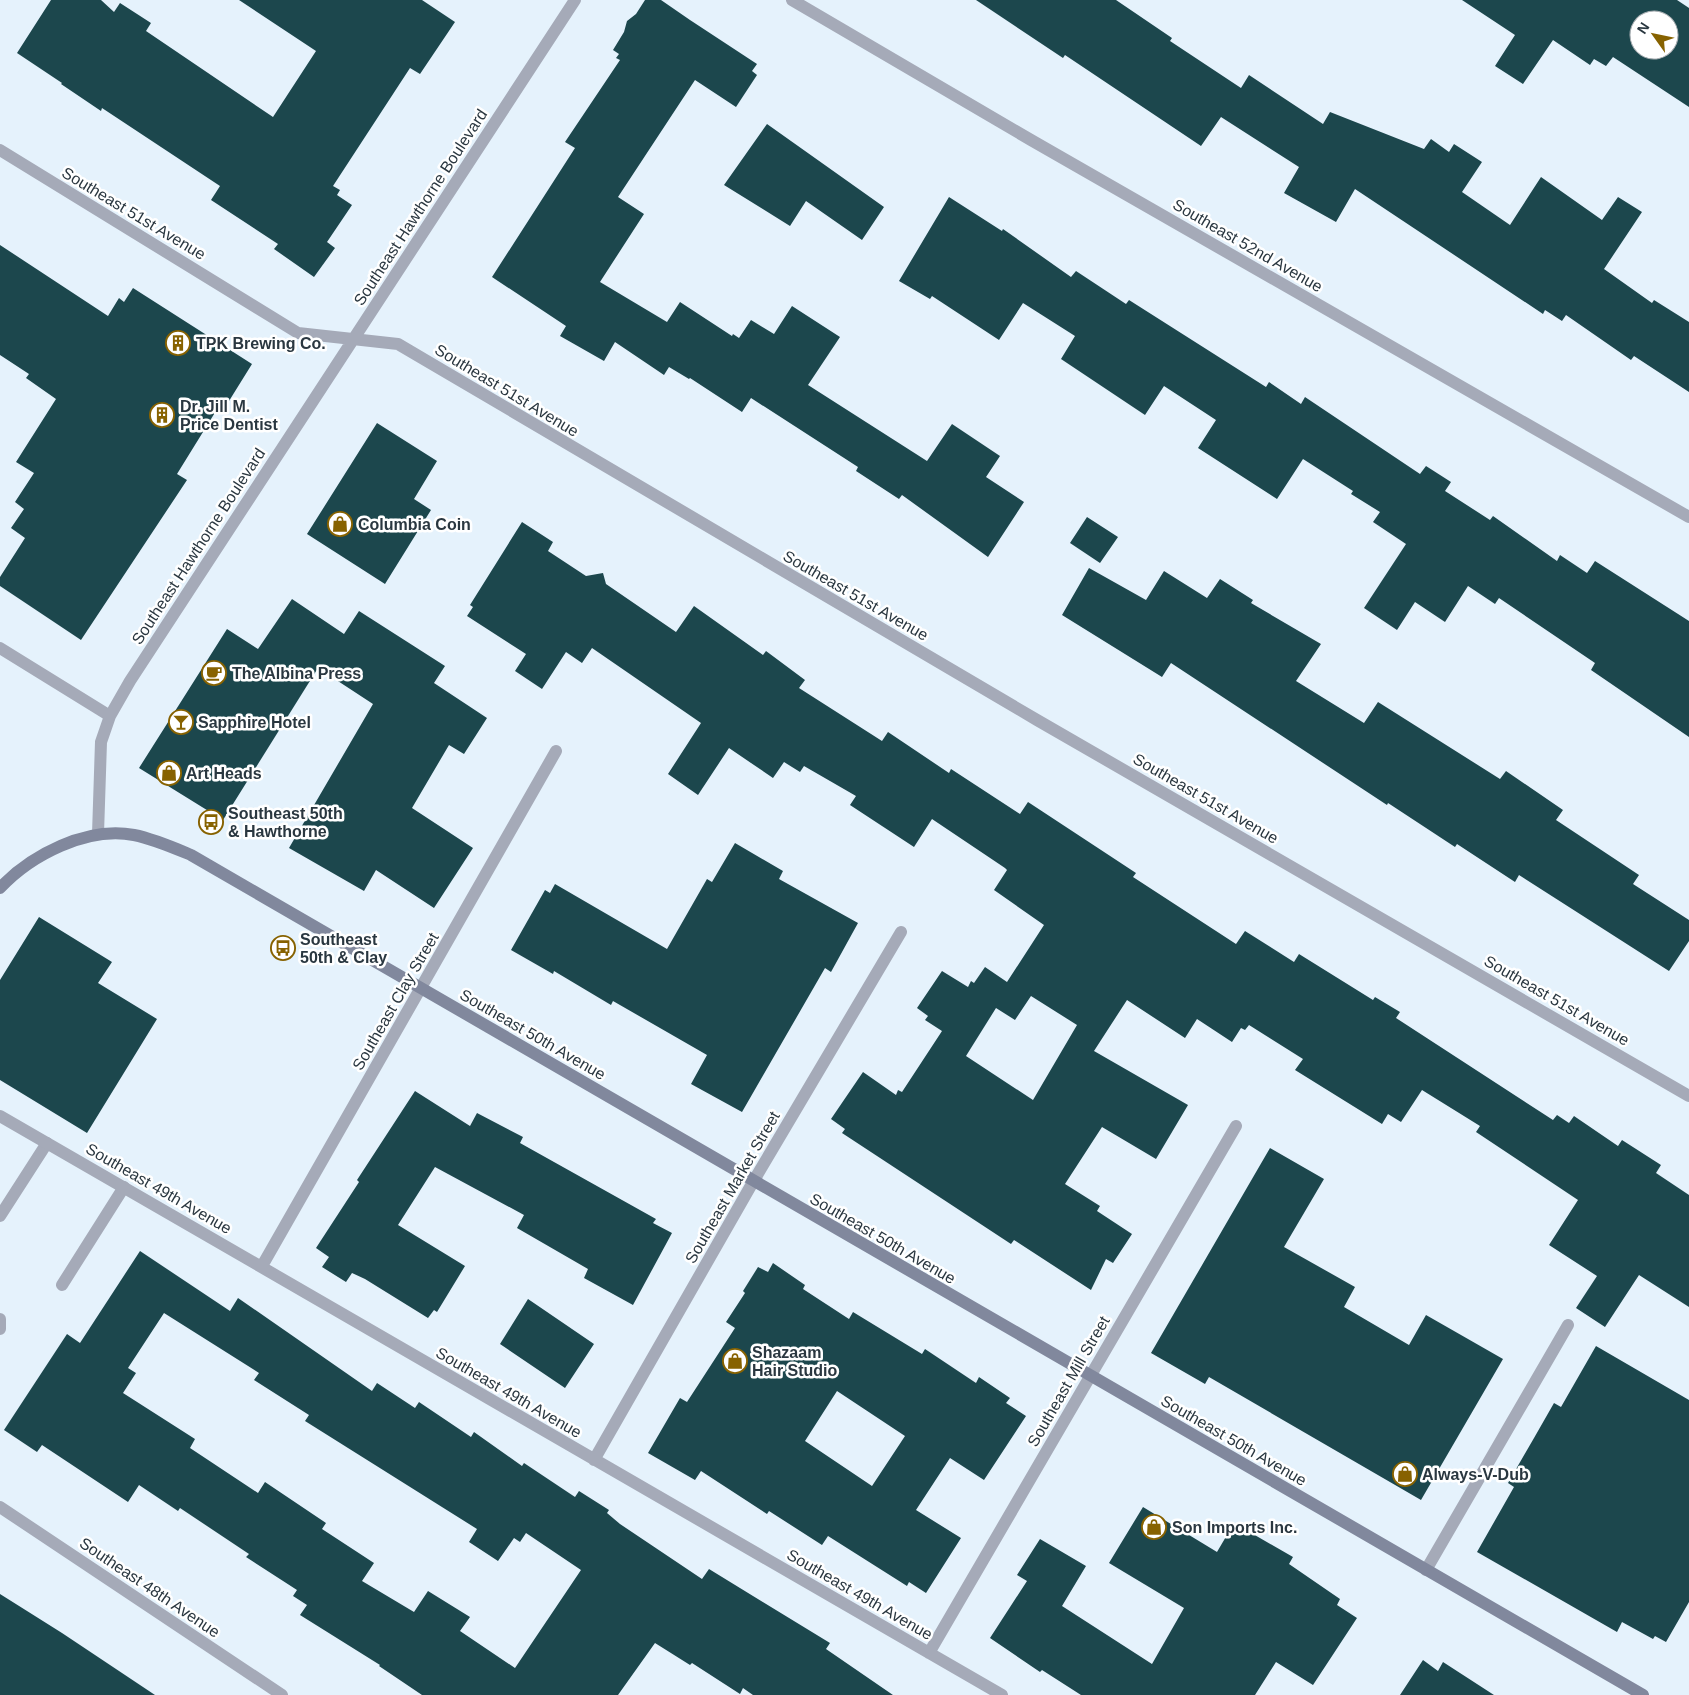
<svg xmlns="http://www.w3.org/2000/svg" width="1689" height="1695" font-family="Helvetica,sans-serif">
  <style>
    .building { fill: #1c474d; fill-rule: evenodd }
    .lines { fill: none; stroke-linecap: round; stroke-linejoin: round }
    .lane { stroke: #a5aab8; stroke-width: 12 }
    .street { stroke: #a5aab8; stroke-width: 12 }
    .secondary { stroke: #81889d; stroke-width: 12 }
    .labels { text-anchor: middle; stroke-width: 5; stroke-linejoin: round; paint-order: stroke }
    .street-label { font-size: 16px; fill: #2a3740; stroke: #fff }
    .poi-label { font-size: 16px; font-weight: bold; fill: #2a3740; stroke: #fff; text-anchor: start }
  </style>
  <rect width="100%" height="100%" fill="#e5f2fc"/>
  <!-- building -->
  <path class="building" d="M 51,0 L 101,0 L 114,12 L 120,3 L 151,23 L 146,31 L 273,117 L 316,51 L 239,0 L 422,0 L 455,22 L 420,74 L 410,68 L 333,186 L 340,190 L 337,195 L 352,205 L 327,242 L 335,248 L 314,277 L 274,249 L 278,244 L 211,200 L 220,186 L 102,108 L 101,111 L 61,84 L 62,83 L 17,53 Z
    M 645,0 L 661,0 L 690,20 L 757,64 L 752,71 L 757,75 L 736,107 L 695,80 L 618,197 L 644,214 L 600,282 L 667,322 L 680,302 L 732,336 L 733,334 L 739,338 L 751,320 L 774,334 L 792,306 L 840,337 L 808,385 L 927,461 L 952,424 L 1000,456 L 986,477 L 1024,502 L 988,557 L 902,495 L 899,499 L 856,471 L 858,467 L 751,398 L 742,412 L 690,378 L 689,379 L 669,367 L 664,375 L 615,342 L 604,361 L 560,336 L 566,326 L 492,277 L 575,148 L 565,142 L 620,60 L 616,58 L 619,54 L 613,50 L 624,32 L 627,21 L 636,14 Z
    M 976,0 L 1116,0 L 1172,38 L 1170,41 L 1241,88 L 1249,75 L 1323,124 L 1330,112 L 1424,149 L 1431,139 L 1449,152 L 1454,144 L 1482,162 L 1462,192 L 1510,225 L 1541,177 L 1602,220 L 1618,197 L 1642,212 L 1604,269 L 1652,303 L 1654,300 L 1689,322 L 1689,392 L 1634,356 L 1631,360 L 1566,315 L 1562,321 L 1545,310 L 1543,314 L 1355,189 L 1336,222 L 1284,193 L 1299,167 L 1221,117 L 1201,146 L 1065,55 L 1063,58 Z
    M 1462,0 L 1677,0 L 1689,8 L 1689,107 L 1613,57 L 1606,66 L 1594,59 L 1590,65 L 1553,40 L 1523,84 L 1495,66 L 1515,35 ZM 1639,20 L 1669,20 L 1669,50 L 1639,50 Z
    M 767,124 L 884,207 L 862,240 L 806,201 L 790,226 L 724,185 Z
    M 949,197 L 1002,231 L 1003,229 L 1071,277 L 1076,271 L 1126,304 L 1129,300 L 1266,387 L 1269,382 L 1301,404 L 1305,397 L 1420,474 L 1426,466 L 1451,482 L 1445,491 L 1490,520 L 1493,516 L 1557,561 L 1560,555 L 1587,573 L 1595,561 L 1689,621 L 1689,737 L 1591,670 L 1595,663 L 1499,598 L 1495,604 L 1468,586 L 1445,622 L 1415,602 L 1397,630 L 1364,608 L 1406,544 L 1373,522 L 1380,512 L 1351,494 L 1353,491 L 1303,459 L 1277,499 L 1198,448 L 1216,420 L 1164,386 L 1145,415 L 1061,359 L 1075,336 L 1023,303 L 999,340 L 932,296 L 930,299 L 899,281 Z
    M 0,245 L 108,316 L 119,298 L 124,302 L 133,288 L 252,364 L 229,401 L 224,398 L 177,474 L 187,480 L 81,640 L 0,586 L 0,577 L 25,538 L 11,528 L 24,509 L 15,502 L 34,473 L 16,462 L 56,399 L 26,378 L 29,374 L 0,355 Z
    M 377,423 L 437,461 L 414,499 L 431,510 L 385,584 L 307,534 Z
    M 1087,517 L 1118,537 L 1100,563 L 1070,543 Z
    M 522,522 L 553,542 L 548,551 L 586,576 L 603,573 L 606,584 L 676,632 L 694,606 L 763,655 L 766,651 L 805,680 L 799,688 L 882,741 L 888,732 L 949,773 L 951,769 L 1020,814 L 1028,802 L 1136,873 L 1133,877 L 1236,944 L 1245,931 L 1294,962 L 1299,954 L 1373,1000 L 1375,997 L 1400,1012 L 1396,1018 L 1553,1120 L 1557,1115 L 1569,1123 L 1574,1116 L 1618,1146 L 1622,1140 L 1661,1165 L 1656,1173 L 1689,1195 L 1689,1307 L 1639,1275 L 1605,1327 L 1576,1308 L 1597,1276 L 1549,1245 L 1578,1200 L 1476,1132 L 1480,1126 L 1422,1090 L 1401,1122 L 1388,1114 L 1382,1124 L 1295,1070 L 1303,1059 L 1249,1025 L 1245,1030 L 1241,1028 L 1232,1042 L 1197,1019 L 1185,1038 L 1127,1000 L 1094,1051 L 1188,1105 L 1156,1159 L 1102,1127 L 1065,1184 L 1100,1206 L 1097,1211 L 1132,1234 L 1113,1263 L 1106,1259 L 1091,1290 L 1014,1240 L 1011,1244 L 842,1133 L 845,1129 L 831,1119 L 863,1072 L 896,1095 L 898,1090 L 902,1092 L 942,1031 L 925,1020 L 928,1016 L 917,1008 L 942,971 L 968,987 L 971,981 L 974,983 L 985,967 L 1007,982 L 1044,925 L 994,890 L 1007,870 L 1005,868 L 932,819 L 914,847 L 850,805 L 856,796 L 804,766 L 800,772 L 784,762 L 773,778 L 729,748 L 698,795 L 668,774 L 701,723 L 592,648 L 582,663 L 566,652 L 542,689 L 515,671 L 526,654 L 467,616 L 473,607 L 470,605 ZM 1031,996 L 1077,1025 L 1033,1100 L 966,1056 L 996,1008 L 1015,1020 Z
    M 1089,568 L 1146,600 L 1164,571 L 1207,598 L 1220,579 L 1253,600 L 1251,603 L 1321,644 L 1296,681 L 1364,723 L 1378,702 L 1500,779 L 1506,771 L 1563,810 L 1556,820 L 1639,875 L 1633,884 L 1689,920 L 1689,941 L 1669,971 L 1519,875 L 1515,882 L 1457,844 L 1455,847 L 1388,803 L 1387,805 L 1171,663 L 1162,677 L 1062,615 Z
    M 292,599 L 344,634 L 359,611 L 445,666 L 434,683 L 487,718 L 464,754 L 449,745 L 412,808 L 473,848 L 434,908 L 376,870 L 364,891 L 289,848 L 373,704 L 318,668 L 223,820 L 139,768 L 227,629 L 258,649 Z
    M 735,843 L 783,871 L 779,879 L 858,923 L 831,972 L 825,968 L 742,1112 L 691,1084 L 707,1055 L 613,1001 L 611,1005 L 554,971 L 553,974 L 511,950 L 545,890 L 550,893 L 555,884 L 667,949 L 707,879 L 712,882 Z
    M 39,917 L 112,962 L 98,983 L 157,1019 L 87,1133 L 0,1080 L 0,980 Z
    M 415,1091 L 470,1126 L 477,1113 L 523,1137 L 520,1143 L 656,1219 L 653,1223 L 672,1233 L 633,1305 L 584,1278 L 588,1269 L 517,1228 L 524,1215 L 435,1167 L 398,1225 L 465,1266 L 437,1312 L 434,1310 L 428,1318 L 365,1279 L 352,1273 L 346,1282 L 322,1267 L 329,1257 L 316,1248 L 359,1182 L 357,1180 Z
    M 1270,1148 L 1324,1179 L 1284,1247 L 1355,1287 L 1344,1307 L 1409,1345 L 1426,1315 L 1503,1359 L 1421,1500 L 1209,1377 L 1205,1384 L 1151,1353 Z
    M 140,1251 L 230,1311 L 238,1298 L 372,1391 L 377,1383 L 415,1408 L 419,1402 L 471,1437 L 474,1432 L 522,1466 L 524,1463 L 575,1497 L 579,1491 L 609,1510 L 607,1513 L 620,1524 L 702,1579 L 709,1569 L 830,1643 L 826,1649 L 893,1695 L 753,1695 L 743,1688 L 740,1694 L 692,1663 L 690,1665 L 655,1643 L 618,1695 L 422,1695 L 379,1666 L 380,1665 L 300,1615 L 307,1605 L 293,1596 L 297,1590 L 246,1557 L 249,1554 L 180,1508 L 178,1511 L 139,1485 L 128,1502 L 42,1445 L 37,1452 L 4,1430 L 67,1334 L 80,1343 ZM 164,1313 L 259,1373 L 254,1380 L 309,1415 L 305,1421 L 477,1529 L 469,1542 L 498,1561 L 514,1538 L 520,1542 L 526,1533 L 581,1570 L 515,1668 L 460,1631 L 470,1617 L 428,1591 L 414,1612 L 362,1581 L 374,1563 L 322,1529 L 326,1523 L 265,1482 L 258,1493 L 190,1448 L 195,1439 L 123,1393 L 136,1373 L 128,1368 Z
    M 773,1263 L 805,1285 L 803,1289 L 849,1319 L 853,1312 L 922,1354 L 925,1349 L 976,1383 L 979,1377 L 1010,1398 L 1006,1403 L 1026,1416 L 984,1480 L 950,1458 L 916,1510 L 961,1538 L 926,1593 L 909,1582 L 907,1586 L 828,1536 L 822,1545 L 769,1511 L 767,1514 L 701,1471 L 695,1480 L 648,1453 L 680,1398 L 687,1402 L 735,1328 L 726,1322 L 745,1293 L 743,1291 L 758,1267 L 768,1272 ZM 837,1391 L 905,1436 L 872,1486 L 805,1441 Z
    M 528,1299 L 594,1344 L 565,1388 L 500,1344 Z
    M 1596,1346 L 1689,1400 L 1689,1602 L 1666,1642 L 1655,1636 L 1653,1639 L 1622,1622 L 1617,1632 L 1477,1552 L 1514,1487 L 1508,1483 L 1534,1438 L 1554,1403 L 1561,1407 Z
    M 1143,1507 L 1217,1552 L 1234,1523 L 1293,1557 L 1289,1564 L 1340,1599 L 1337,1605 L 1357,1618 L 1313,1685 L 1276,1662 L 1255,1695 L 1081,1695 L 1042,1670 L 1040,1672 L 990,1638 L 1027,1581 L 1017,1575 L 1040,1539 L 1086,1566 L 1062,1606 L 1152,1664 L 1184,1608 L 1109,1563 Z
    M 0,1594 L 62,1633 L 155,1695 L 0,1695 Z
    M 1423,1660 L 1438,1671 L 1443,1662 L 1494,1695 L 1400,1695 Z"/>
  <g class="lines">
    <!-- lane -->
    <path class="lane" d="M 0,1216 L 47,1143
      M 62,1285 L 124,1187
      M 0,1319 L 0,1329"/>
    <!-- street -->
    <path class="street" d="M 792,0 L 1031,140 L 1689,517
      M 0,150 L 298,333 L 398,344 L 1037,720 L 1689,1096
      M 0,648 L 110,716
      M 98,834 L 101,742 L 110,716 L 130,681 L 575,0
      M 0,1116 L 1002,1695
      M 262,1266 L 556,751
      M 594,1460 L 753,1182 L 901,932
      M 0,1507 L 282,1695
      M 1426,1570 L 1568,1325
      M 929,1653 L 1236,1126"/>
    <!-- secondary -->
    <path class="secondary" d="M 0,888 C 31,855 87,826 134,835 C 154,839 172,847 191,855 L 1643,1695"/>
  </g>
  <!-- icons -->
  <defs>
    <symbol id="building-ring" viewBox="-11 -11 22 22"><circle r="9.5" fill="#fff" stroke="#876200" stroke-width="1.5"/><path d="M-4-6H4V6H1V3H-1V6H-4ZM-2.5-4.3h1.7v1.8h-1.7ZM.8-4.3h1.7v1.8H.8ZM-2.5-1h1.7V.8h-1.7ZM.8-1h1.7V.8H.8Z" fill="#876200"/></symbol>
    <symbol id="shop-ring" viewBox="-11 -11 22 22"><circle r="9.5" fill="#fff" stroke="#876200" stroke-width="1.5"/><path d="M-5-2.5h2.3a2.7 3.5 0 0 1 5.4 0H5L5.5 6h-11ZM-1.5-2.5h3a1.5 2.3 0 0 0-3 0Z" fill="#876200"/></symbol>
    <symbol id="cafe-ring" viewBox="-11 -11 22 22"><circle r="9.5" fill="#fff" stroke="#876200" stroke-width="1.5"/><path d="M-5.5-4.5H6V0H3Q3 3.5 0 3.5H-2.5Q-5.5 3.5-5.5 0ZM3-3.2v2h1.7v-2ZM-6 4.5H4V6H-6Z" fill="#876200"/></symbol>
    <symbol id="bar-ring" viewBox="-11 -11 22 22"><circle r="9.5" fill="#fff" stroke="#876200" stroke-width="1.5"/><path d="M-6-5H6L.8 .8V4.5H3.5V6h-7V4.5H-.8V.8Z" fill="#876200"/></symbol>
    <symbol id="bus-ring" viewBox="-11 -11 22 22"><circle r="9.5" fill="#fff" stroke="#876200" stroke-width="1.5"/><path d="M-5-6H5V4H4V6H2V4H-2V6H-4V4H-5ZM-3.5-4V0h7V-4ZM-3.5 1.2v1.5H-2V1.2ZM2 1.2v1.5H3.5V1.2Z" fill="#876200"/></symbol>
  </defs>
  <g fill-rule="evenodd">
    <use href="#building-ring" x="164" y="329" width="28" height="28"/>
    <use href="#building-ring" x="148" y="401" width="28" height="28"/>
    <use href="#shop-ring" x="326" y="510" width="28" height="28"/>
    <use href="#cafe-ring" x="200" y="659" width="28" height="28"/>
    <use href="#bar-ring" x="167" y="708" width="28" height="28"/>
    <use href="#shop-ring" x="155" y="759" width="28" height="28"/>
    <use href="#bus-ring" x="197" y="808" width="28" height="28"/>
    <use href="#bus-ring" x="269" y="934" width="28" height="28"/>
    <use href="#shop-ring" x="721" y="1347" width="28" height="28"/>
    <use href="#shop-ring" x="1391" y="1460" width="28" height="28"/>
    <use href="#shop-ring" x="1140" y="1513" width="28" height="28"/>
  </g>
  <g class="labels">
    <!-- street labels -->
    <g class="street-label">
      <text transform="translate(420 207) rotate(-57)" y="6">Southeast Hawthorne Boulevard</text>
      <text transform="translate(134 213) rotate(31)" y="6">Southeast 51st Avenue</text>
      <text transform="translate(1248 245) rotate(30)" y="6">Southeast 52nd Avenue</text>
      <text transform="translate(507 390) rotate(31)" y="6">Southeast 51st Avenue</text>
      <text transform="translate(198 546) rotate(-57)" y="6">Southeast Hawthorne Boulevard</text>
      <text transform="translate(856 595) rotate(30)" y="6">Southeast 51st Avenue</text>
      <text transform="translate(1206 798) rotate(30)" y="6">Southeast 51st Avenue</text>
      <text transform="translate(1557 1000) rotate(30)" y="6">Southeast 51st Avenue</text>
      <text transform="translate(395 1001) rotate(-60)" y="6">Southeast Clay Street</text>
      <text transform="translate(533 1034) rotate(30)" y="6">Southeast 50th Avenue</text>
      <text transform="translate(732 1187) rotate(-60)" y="6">Southeast Market Street</text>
      <text transform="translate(159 1188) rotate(30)" y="6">Southeast 49th Avenue</text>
      <text transform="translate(883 1238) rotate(30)" y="6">Southeast 50th Avenue</text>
      <text transform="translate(1068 1381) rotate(-60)" y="6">Southeast Mill Street</text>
      <text transform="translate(509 1392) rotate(30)" y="6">Southeast 49th Avenue</text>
      <text transform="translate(1234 1440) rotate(30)" y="6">Southeast 50th Avenue</text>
      <text transform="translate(150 1587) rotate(34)" y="6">Southeast 48th Avenue</text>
      <text transform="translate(860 1594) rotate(30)" y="6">Southeast 49th Avenue</text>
    </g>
    <!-- poi labels -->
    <g class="poi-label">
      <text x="196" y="349">TPK Brewing Co.</text>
      <text x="180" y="412">Dr. Jill M.<tspan x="180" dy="18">Price Dentist</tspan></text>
      <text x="358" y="530">Columbia Coin</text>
      <text x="232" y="679">The Albina Press</text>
      <text x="198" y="728">Sapphire Hotel</text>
      <text x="186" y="779">Art Heads</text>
      <text x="228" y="819">Southeast 50th<tspan x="228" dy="18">&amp; Hawthorne</tspan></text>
      <text x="300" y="945">Southeast<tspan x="300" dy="18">50th &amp; Clay</tspan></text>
      <text x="752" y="1358">Shazaam<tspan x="752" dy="18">Hair Studio</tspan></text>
      <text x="1422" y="1480">Always-V-Dub</text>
      <text x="1172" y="1533">Son Imports Inc.</text>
    </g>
  </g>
  <!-- north arrow -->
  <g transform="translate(1654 35) rotate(303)"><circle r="24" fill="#ffffff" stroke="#aaafb3"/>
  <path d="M0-4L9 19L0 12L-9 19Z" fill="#876200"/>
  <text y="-8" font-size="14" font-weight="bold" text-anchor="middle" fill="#2a3740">N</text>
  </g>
</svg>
